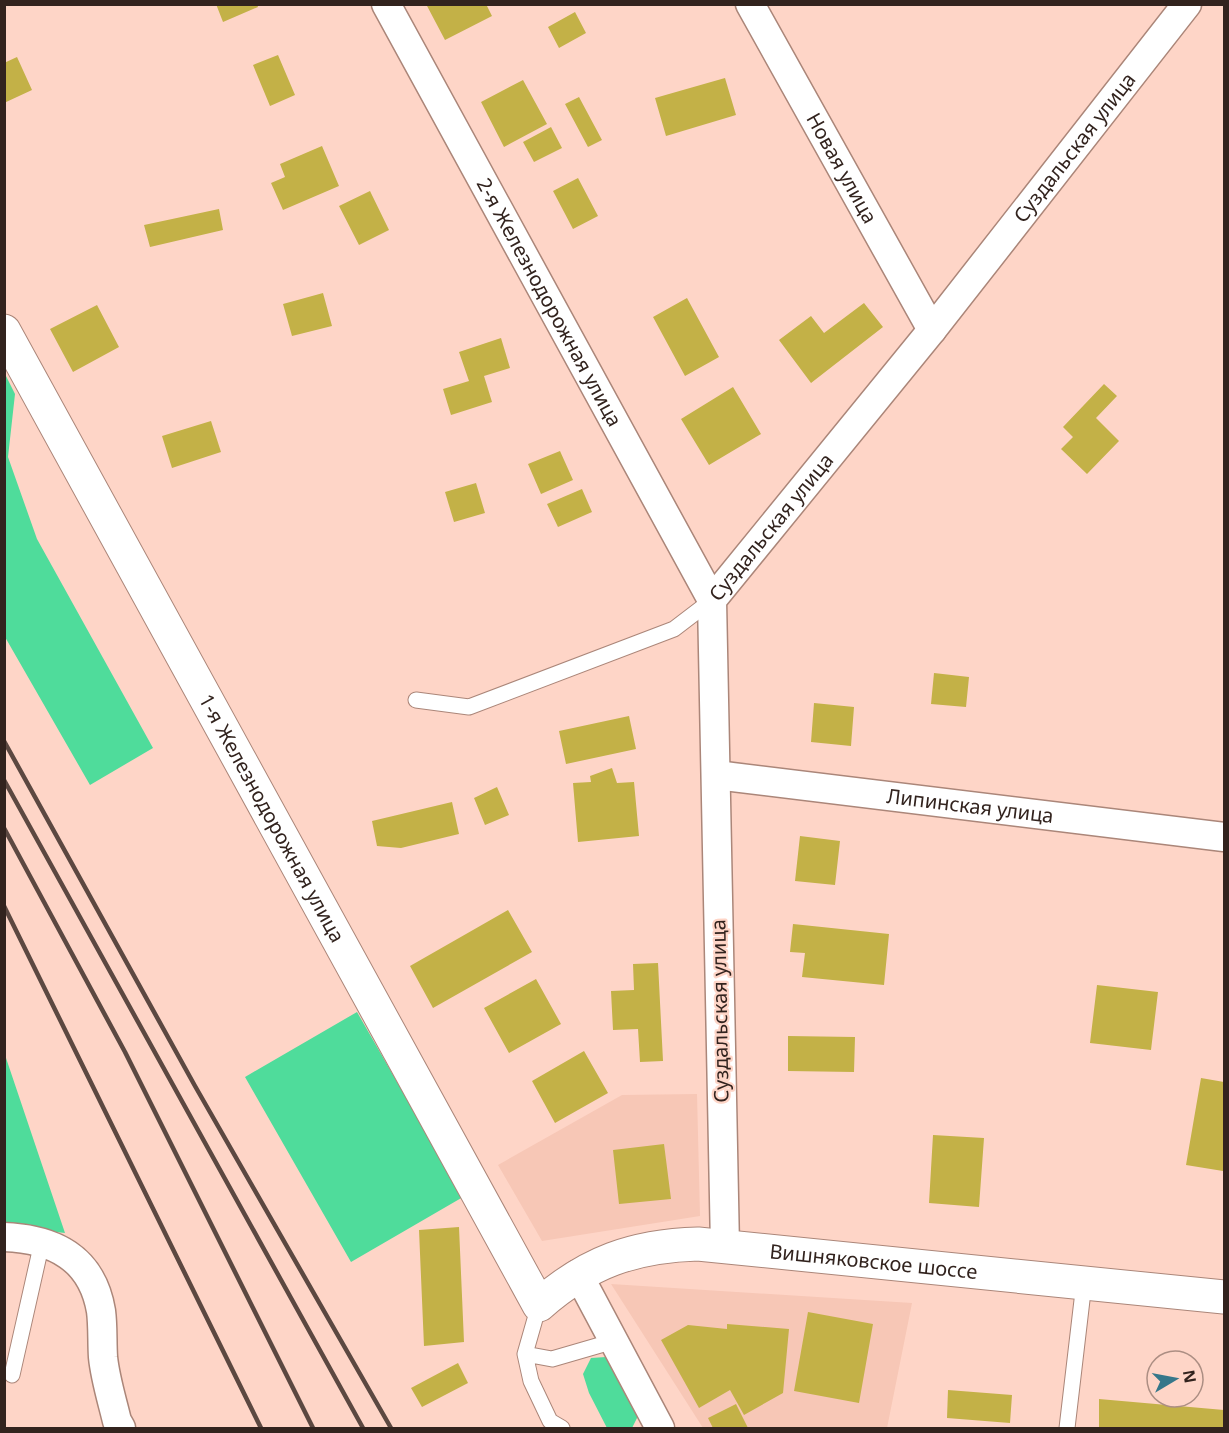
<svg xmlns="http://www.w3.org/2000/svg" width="1229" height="1433" font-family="'Noto Sans',sans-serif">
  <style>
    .built { fill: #f7c7b6 }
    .green { fill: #4fdc9b }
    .building { fill: #c3b147 }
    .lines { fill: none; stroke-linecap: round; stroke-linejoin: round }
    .lane-casing { stroke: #ab8679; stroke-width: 17 }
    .street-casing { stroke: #ab8679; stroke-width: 31 }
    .secondary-casing { stroke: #ab8679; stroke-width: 35 }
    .lane { stroke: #fff; stroke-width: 15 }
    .street { stroke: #fff; stroke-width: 28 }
    .secondary { stroke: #fff; stroke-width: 33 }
    .rail { stroke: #5c4841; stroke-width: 4.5 }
    .labels { text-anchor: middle; stroke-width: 4.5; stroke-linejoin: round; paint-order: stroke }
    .street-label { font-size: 20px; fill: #32231e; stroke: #fed5c7 }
  </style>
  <rect width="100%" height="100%" fill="#fed5c7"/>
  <!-- built -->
  <path class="built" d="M 697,1094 L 700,1216 L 542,1241 L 498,1165 L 622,1095 Z
    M 611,1284 L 912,1303 L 887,1428 L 703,1428 Z"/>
  <!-- green -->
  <path class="green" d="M 5,374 L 15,394 L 8,457 L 37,539 L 153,748 L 90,785 L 5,637 Z
    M 357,1012 L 463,1197 L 351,1262 L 245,1077 Z
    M 5,1055 L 65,1233 L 5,1226 Z
    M 606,1357 L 638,1416 L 632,1428 L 607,1428 L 589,1393 L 583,1374 L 591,1358 Z"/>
  <!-- building -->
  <path class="building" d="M 216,4 L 257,4 L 258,7 L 223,22 Z
    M 426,4 L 486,4 L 492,16 L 445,40 Z
    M 575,12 L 586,33 L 559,48 L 548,27 Z
    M 278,55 L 295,95 L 270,106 L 253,65 Z
    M 17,57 L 32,90 L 4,103 L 4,63 Z
    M 725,78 L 736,115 L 666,136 L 655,98 Z
    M 523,80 L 547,124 L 504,147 L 481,102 Z
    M 579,97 L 602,140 L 588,147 L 565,104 Z
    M 551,127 L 562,148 L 534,162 L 523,142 Z
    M 322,146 L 339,186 L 283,210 L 271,183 L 285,177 L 280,164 Z
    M 578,178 L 598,216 L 573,229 L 553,191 Z
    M 370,191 L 389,230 L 359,245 L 339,206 Z
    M 219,209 L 223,230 L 150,247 L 144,225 Z
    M 323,293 L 332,326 L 292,336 L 283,304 Z
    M 687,298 L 719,357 L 685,376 L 653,317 Z
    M 864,303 L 883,327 L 811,383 L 779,340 L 811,316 L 824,333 Z
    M 97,305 L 119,347 L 73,372 L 50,329 Z
    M 501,338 L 510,368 L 484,376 L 492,402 L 451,415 L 443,389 L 469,381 L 459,352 Z
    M 1104,384 L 1117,396 L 1096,418 L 1119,441 L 1087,474 L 1061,449 L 1073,437 L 1063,427 Z
    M 733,387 L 761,434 L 709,465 L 681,419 Z
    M 211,421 L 221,452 L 172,468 L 162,436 Z
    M 560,451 L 573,480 L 541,494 L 528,464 Z
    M 476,483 L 485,513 L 454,522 L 445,492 Z
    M 582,489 L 592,512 L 558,527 L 547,504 Z
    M 934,673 L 969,677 L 966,707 L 931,704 Z
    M 814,703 L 854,707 L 851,746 L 811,742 Z
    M 629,716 L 636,749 L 566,764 L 559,731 Z
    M 612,768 L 617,783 L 634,782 L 639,836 L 578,842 L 573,783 L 591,782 L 590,776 Z
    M 497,787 L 509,815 L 485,825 L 474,798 Z
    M 452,802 L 459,834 L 401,848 L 377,846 L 372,821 Z
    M 800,836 L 840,841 L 835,885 L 795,881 Z
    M 508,910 L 532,952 L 433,1008 L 410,966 Z
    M 793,924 L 889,934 L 884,985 L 802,977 L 805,953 L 790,952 Z
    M 658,963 L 663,1061 L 640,1062 L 638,1029 L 613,1030 L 611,991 L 634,990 L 633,964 Z
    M 536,979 L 561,1024 L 509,1053 L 484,1008 Z
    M 1097,985 L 1158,992 L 1151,1050 L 1090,1043 Z
    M 788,1036 L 855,1037 L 854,1072 L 788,1071 Z
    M 584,1051 L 608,1093 L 555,1123 L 532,1081 Z
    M 1201,1078 L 1224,1082 L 1223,1171 L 1186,1165 Z
    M 933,1135 L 984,1138 L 979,1207 L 929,1203 Z
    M 664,1144 L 671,1199 L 619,1204 L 613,1150 Z
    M 459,1227 L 464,1342 L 424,1346 L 419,1230 Z
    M 808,1312 L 873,1324 L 859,1403 L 794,1391 Z
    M 727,1324 L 789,1329 L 783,1393 L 744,1415 L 730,1390 L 699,1408 L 661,1340 L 688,1325 L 727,1329 Z
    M 458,1363 L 468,1383 L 422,1407 L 411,1388 Z
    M 948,1390 L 1012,1395 L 1010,1423 L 947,1418 Z
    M 1099,1399 L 1224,1410 L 1224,1428 L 1099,1428 Z
    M 736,1404 L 748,1428 L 713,1428 L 708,1418 Z"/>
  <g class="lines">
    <defs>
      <path id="lane" d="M 416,700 L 469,707 L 674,629 L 712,600
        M 539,1305 L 525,1354 L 531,1381 L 550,1421 L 562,1428
        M 525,1354 L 552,1359 L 614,1341
        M 12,1375 L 42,1242
        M 1067,1428 L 1084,1283"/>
      <g id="street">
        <path id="s1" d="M 386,4 L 712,600"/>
        <path id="s2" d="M 750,4 L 932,330"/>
        <path id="s3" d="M 716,775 L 1224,837"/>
        <path d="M 4,1237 C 54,1239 92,1258 101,1311 C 103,1326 102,1342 103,1357 C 105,1378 112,1400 117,1421 L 121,1428"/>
        <path id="s4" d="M 725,1247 L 712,600 L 932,330 L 1187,4"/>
        <path d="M 578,1274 L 660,1428"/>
      </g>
      <g id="secondary">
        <path id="s5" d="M 4,331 L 539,1305 C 588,1262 633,1246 698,1244 L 1224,1297"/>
      </g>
    </defs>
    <!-- lane casing -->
    <use href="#lane" class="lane-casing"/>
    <!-- street casing -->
    <use href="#street" class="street-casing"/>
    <!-- secondary casing -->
    <use href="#secondary" class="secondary-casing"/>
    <!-- lane -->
    <use href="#lane" class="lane"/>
    <!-- street -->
    <use href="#street" class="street"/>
    <!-- secondary -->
    <use href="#secondary" class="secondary"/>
    <!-- rail -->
    <path class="rail" d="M 4,741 L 195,1086 L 391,1428
      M 4,780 L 363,1428
      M 4,828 L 125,1052 L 313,1428
      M 4,906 L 261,1428"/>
  </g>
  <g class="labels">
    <!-- street labels -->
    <g class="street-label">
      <text dy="7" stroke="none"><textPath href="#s4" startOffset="1227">Суздальская улица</textPath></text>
      <text dy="7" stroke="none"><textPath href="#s2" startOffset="188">Новая улица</textPath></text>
      <text dy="7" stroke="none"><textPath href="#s1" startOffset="340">2-я Железнодорожная улица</textPath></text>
      <text dy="7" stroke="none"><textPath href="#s4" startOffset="741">Суздальская улица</textPath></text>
      <text dy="7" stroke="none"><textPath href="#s3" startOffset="256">Липинская улица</textPath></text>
      <text dy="7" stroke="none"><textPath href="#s5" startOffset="556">1-я Железнодорожная улица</textPath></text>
      <text transform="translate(720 1011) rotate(-91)" y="7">Суздальская улица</text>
      <text dy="7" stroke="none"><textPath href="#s5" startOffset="1462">Вишняковское шоссе</textPath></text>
    </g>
  </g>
  <!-- border -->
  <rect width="1229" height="1433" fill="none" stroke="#32231e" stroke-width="12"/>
  <!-- north arrow -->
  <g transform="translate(1175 1379) rotate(80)"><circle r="28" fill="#fed5c7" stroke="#ac8e83" stroke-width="1.5"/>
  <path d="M0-4.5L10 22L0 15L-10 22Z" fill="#36778a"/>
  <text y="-9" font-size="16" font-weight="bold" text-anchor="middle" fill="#32231e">N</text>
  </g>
</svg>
